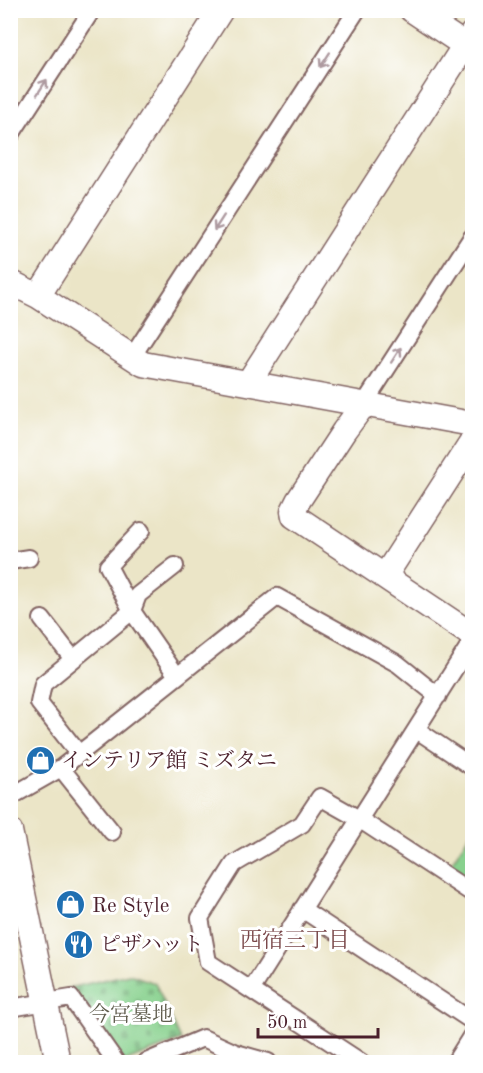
<svg xmlns="http://www.w3.org/2000/svg" width="483" height="1073" font-family="'Old Standard TT','Noto Serif JP',serif">
  <style>
    .cemetery { fill: url(#cemetery-stones); stroke: #69785c; stroke-width: 1.5 }
    .park { fill: url(#park-crowns); stroke: #69785c; stroke-width: 1.5 }
    .lines { fill: none; stroke-linecap: round; stroke-linejoin: round }
    .street-casing { stroke: #826462; stroke-width: 20 }
    .secondary-casing { stroke: #826462; stroke-width: 27 }
    .street { stroke: #fff; stroke-width: 16 }
    .secondary { stroke: #fff; stroke-width: 24 }
    .oneway { stroke: #ae9aa0 }
    .labels { text-anchor: middle; stroke-width: 6; stroke-linejoin: round; paint-order: stroke }
    .poi-label { font-size: 21px; fill: #4a1f2b; stroke: #fff; text-anchor: start }
    .park-label { font-size: 21px; fill: #605d4e; stroke: #fff }
    .neighbourhood-label { font-size: 22px; fill: #7a484a; stroke: #fff }
  </style>
  <defs>
    <pattern id="cemetery-stones" width="16" height="16" patternUnits="userSpaceOnUse" patternTransform="scale(1.5)"><rect width="16" height="16" fill="#88d18e"/><path d="M2 7V4a2 2 0 0 1 4 0v3zM10 15v-3a2 2 0 0 1 4 0v3z" fill="#77b37b"/></pattern>
    <pattern id="park-crowns" width="20" height="18" patternUnits="userSpaceOnUse" patternTransform="scale(1.5)"><rect width="20" height="18" fill="#88d18e"/><path d="M2 6a3 3 0 1 1 6 0M12 15a3 3 0 1 1 6 0" fill="none" stroke="#77b37b"/></pattern>
  </defs>
  <rect width="100%" height="100%" fill="#fff"/>
  <filter id="ink" filterUnits="userSpaceOnUse"><feTurbulence type="fractalNoise" baseFrequency=".0167" numOctaves="2"/><feDisplacementMap in="SourceGraphic" scale="12" xChannelSelector="R" yChannelSelector="G"/><feConvolveMatrix kernelMatrix="1 2 1 2 8 2 1 2 1" color-interpolation-filters="sRGB"/></filter>
  <filter id="wash" filterUnits="userSpaceOnUse"><feTurbulence type="fractalNoise" baseFrequency=".008" numOctaves="4" result="noise"/><feDisplacementMap in="SourceGraphic" scale="24" xChannelSelector="R" yChannelSelector="G"/><feGaussianBlur stdDeviation="1.35" result="paint"/><feColorMatrix in="noise" values="0 0 0 0 0 0 0 0 0 0 0 0 0 0 0 0 0 1.4 0 .05"/><feComposite in="paint" operator="in"/></filter>
  <g filter="url(#wash)">
    <rect width="100%" height="100%" fill="#ebe5c7"/>
    <!-- cemetery -->
    <path class="cemetery" d="M 129,974 L 155,983 L 181,1040 L 124,1062 L 86,1008 L 69,988 Z"/>
    <!-- park -->
    <path class="park" d="M 472,830 L 472,883 L 448,868 Z"/>
  </g>
  <g filter="url(#ink)">
    <g class="lines">
      <defs>
        <path id="street" d="M 10,136 L 92,10
          M 132,357 L 357,10
          M 364,404 L 472,237
          M 141,531 L 108,566 L 132,611 L 177,676
          M 10,561 L 29,558
          M 42,619 L 73,659
          M 417,730 L 472,767
          M 79,754 L 39,703 L 43,684 L 132,611 L 138,595 L 175,566
          M 61,768 L 112,832
          M 10,797 L 61,768 L 79,754 L 277,597 L 398,664 L 438,696
          M 302,909 L 472,1021
          M 252,989 L 472,641
          M 10,1008 L 71,998 L 116,1062
          M 146,1062 L 203,1038 L 236,1053 L 268,1062
          M 361,1062 L 208,962 L 200,918 L 234,864 L 302,824 L 320,797 L 359,819 L 472,893
          M 455,1062 L 472,1035"/>
        <path id="secondary" d="M 412,10 L 472,50
          M 10,282 L 38,296 L 143,364 L 472,424
          M 38,296 L 221,10
          M 248,383 L 472,34
          M 364,404 L 344,431 L 298,501 L 293,511 L 294,516 L 472,635
          M 385,576 L 472,441
          M 10,831 L 58,1062"/>
      </defs>
      <!-- street casing -->
      <use href="#street" class="street-casing"/>
      <!-- secondary casing -->
      <use href="#secondary" class="secondary-casing"/>
      <!-- street -->
      <use href="#street" class="street"/>
      <!-- secondary -->
      <use href="#secondary" class="secondary"/>
    </g>
    <!-- one-way arrows -->
    <defs><path id="oneway-shaft" d="M-6 0H5M1.5-3L5.5 0L1.5 3" fill="none" stroke-width="1.6" stroke-linecap="round" stroke-linejoin="round" transform="scale(1.5)"/></defs>
    <g class="oneway">
      <use href="#oneway-shaft" transform="translate(325 60) rotate(123)"/>
      <use href="#oneway-shaft" transform="translate(42 87) rotate(-57)"/>
      <use href="#oneway-shaft" transform="translate(219 223) rotate(123)"/>
      <use href="#oneway-shaft" transform="translate(396 355) rotate(-57)"/>
    </g>
  </g>
  <!-- icons -->
  <defs>
    <symbol id="shop-disc" viewBox="-11 -11 22 22"><circle r="9.5" fill="#1f6fb2" stroke="#fff"/><path d="M-5-2.5h2.3a2.7 3.5 0 0 1 5.4 0H5L5.5 6h-11ZM-1.5-2.5h3a1.5 2.3 0 0 0-3 0Z" fill="#fff"/></symbol>
    <symbol id="restaurant-disc" viewBox="-11 -11 22 22"><circle r="9.5" fill="#1f6fb2" stroke="#fff"/><path d="M-5-6h1v4h1v-4h1v4h1v-4h1v5L-1.5 .5V6h-2V.5L-5-1ZM5-6V6H3V1.5H1.5Q1.5-4 5-6Z" fill="#fff"/></symbol>
  </defs>
  <g fill-rule="evenodd">
    <use href="#shop-disc" x="24" y="744" width="33" height="33"/>
    <use href="#shop-disc" x="54" y="888" width="33" height="33"/>
    <use href="#restaurant-disc" x="62" y="928" width="33" height="33"/>
  </g>
  <g class="labels">
    <!-- poi labels -->
    <g class="poi-label">
      <text x="61" y="767">インテリア館 ミズタニ</text>
      <text x="92" y="912">Re Style</text>
      <text x="100" y="951">ピザハット</text>
    </g>
    <!-- park labels -->
    <g class="park-label">
      <text x="131" y="1021">今宮墓地</text>
    </g>
    <!-- neighbourhood labels -->
    <g class="neighbourhood-label">
      <text x="295" y="947">西宿三丁目</text>
    </g>
  </g>
  <!-- margin -->
  <rect width="483" height="1073" fill="none" stroke="#fff" stroke-width="36"/>
  <!-- scale -->
  <path d="M258 1028v9h120v-9" fill="none" stroke="#4a1f2b" stroke-width="3"/>
  <text x="267" y="1028" font-size="18" fill="#4a1f2b" stroke="#ffffff" stroke-width="4.5" paint-order="stroke">50 m</text>
</svg>
